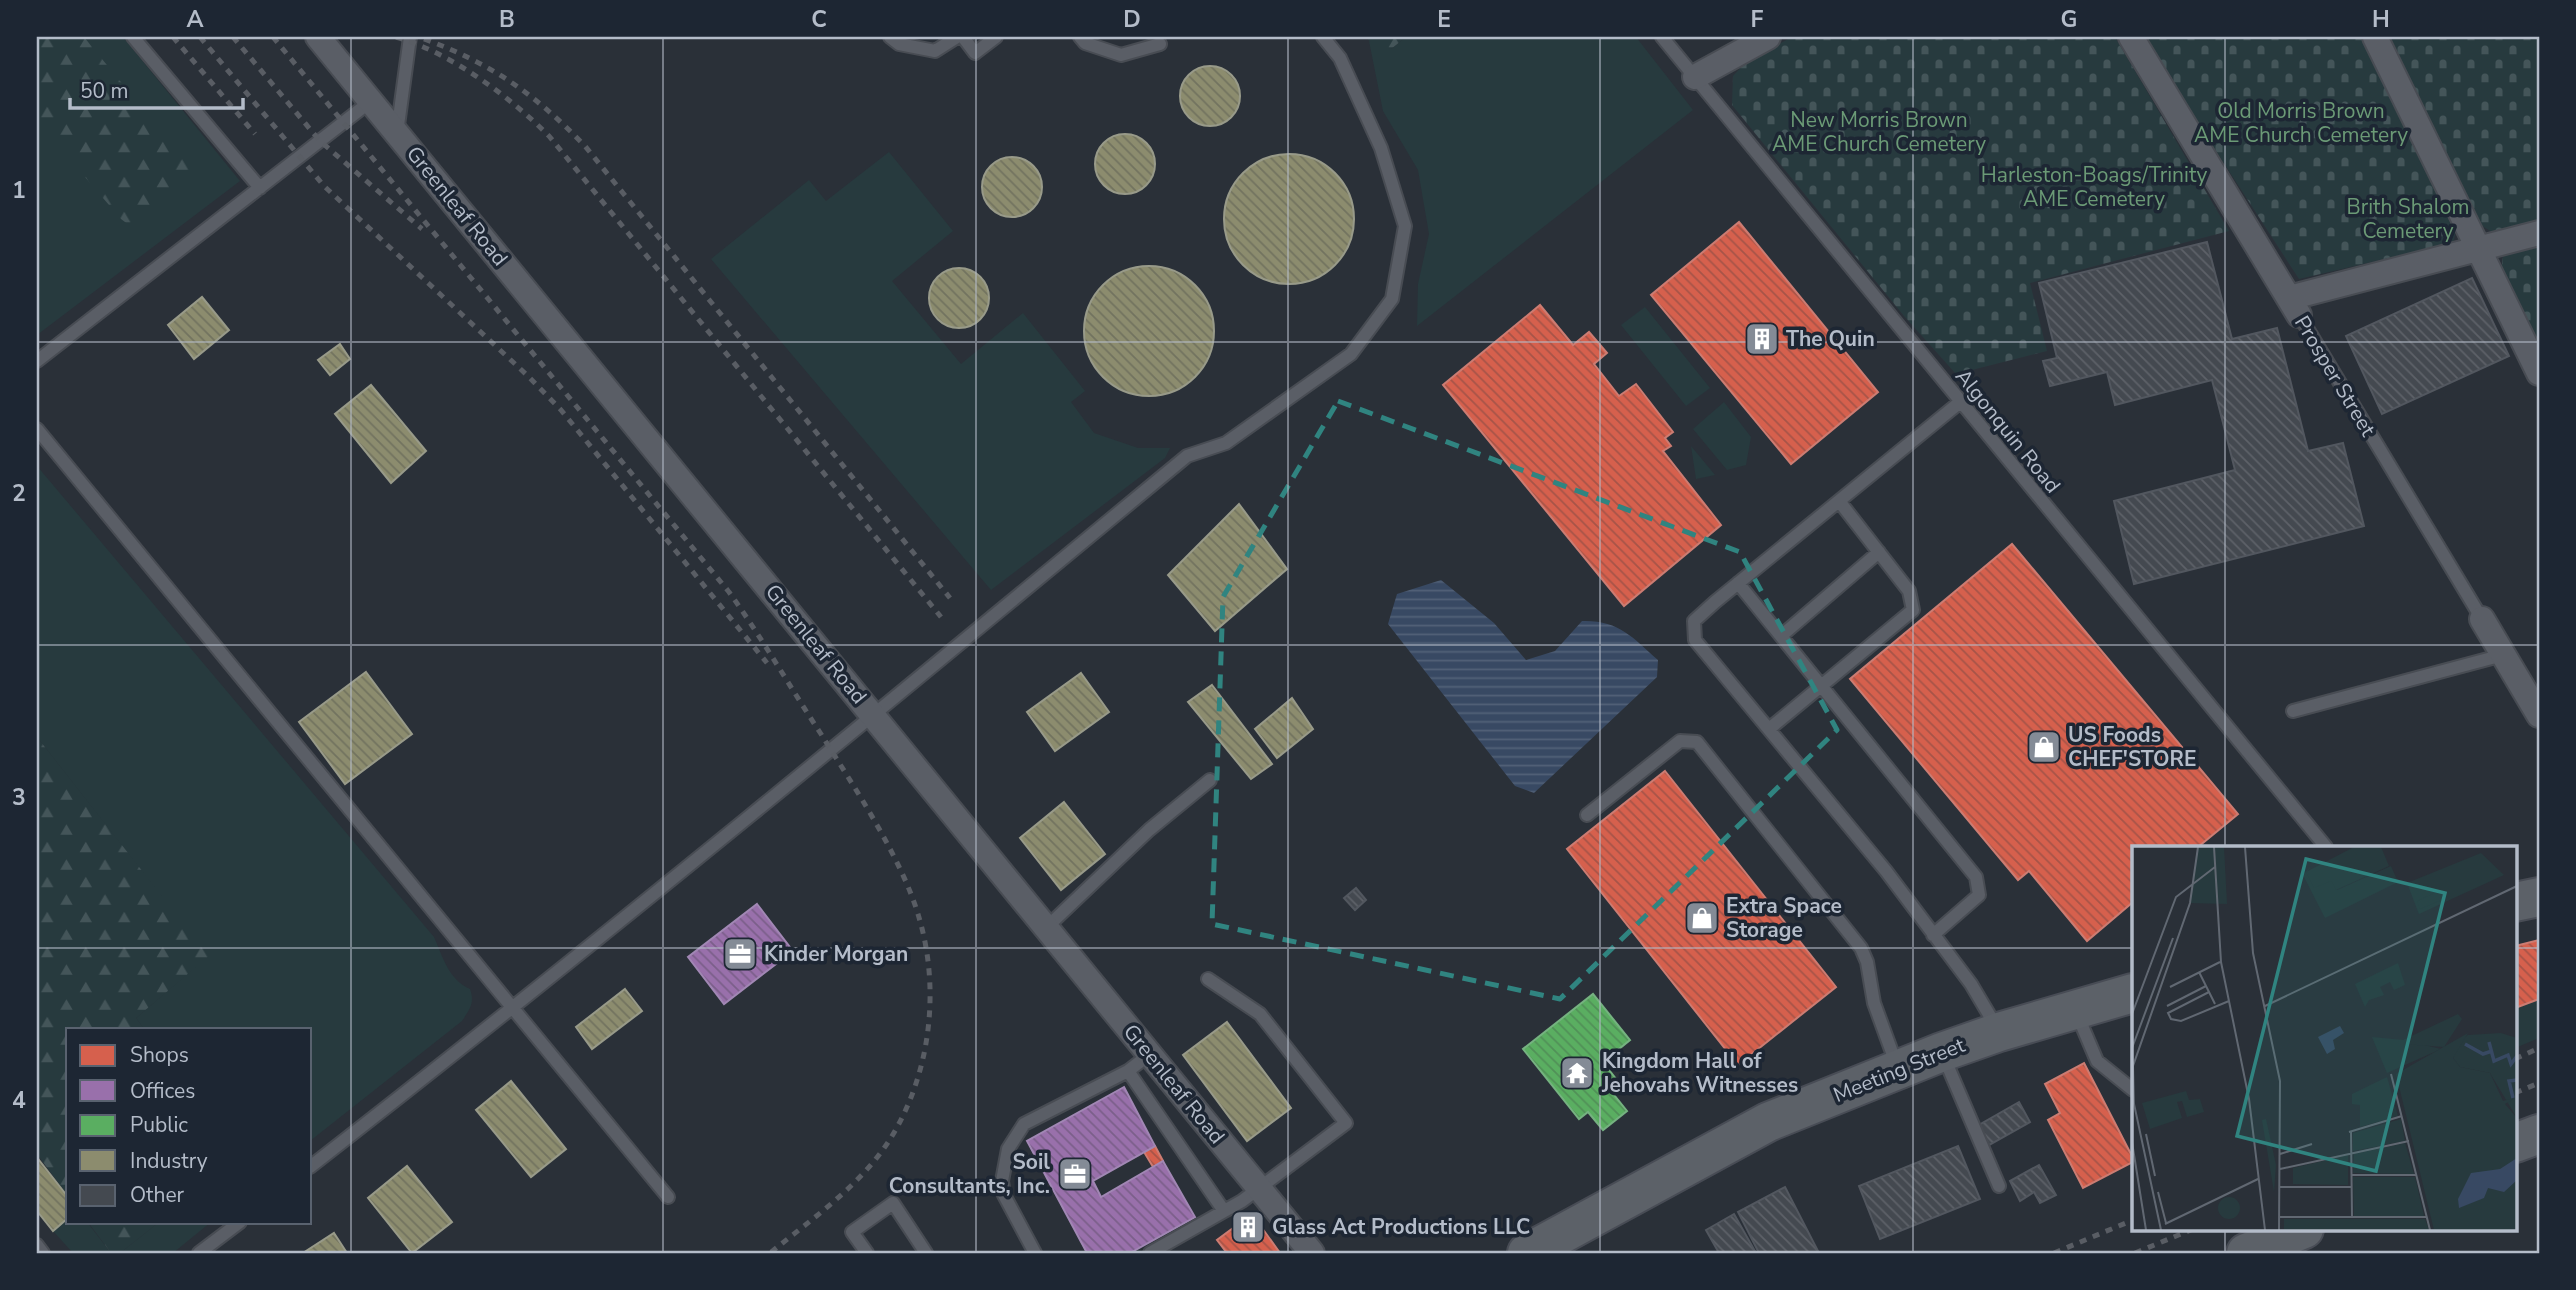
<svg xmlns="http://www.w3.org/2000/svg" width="2576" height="1290" font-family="'Nunito Sans',sans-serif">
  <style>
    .grass { fill: #273a3e }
    .forest { fill: url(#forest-firs) }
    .cemetery { fill: url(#cemetery-stones) }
    .water { fill: url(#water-rules) }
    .shops { fill: url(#shops-back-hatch); stroke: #cc7c72; stroke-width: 2 }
    .offices { fill: url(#offices-back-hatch); stroke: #a187b4; stroke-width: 2 }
    .public { fill: url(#public-back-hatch); stroke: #75b280; stroke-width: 2 }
    .industry { fill: url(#industry-back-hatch); stroke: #989a89; stroke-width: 2 }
    .building { fill: url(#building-back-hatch); stroke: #52575f; stroke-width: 2 }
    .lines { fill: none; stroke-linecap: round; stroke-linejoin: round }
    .service-casing { stroke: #484c53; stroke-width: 16 }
    .minor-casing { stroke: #484c53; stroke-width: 28 }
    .primary-casing { stroke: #484c55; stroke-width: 42 }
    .service { stroke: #5a5e66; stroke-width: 12 }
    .minor { stroke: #5a5e66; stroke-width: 24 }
    .primary { stroke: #5c6168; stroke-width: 38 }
    .rail { stroke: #595d64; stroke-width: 5; stroke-dasharray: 7 7; stroke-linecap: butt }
    .marked { fill: none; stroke: #308480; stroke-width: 5; stroke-dasharray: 14 9; stroke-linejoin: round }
    .grid { fill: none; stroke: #b4bcc9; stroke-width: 2; stroke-opacity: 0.55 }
    .labels { text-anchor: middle; stroke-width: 7; stroke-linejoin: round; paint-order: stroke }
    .park-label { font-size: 21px; fill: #6b9a76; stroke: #1d2633 }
    .street-label { font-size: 21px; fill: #b4bcc9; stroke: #1d2633 }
    .poi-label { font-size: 21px; font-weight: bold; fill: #b4bcc9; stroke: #1d2633; text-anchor: start }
    .inset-river { fill: none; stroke: #384963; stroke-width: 3.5 }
    .inset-road { fill: none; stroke: #616872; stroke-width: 2 }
    .view { fill: #308480; fill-opacity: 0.15; stroke: #308480; stroke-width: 3.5 }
    .inset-edge { fill: none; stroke: #b4bcc9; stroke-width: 3.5 }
    .neatline { fill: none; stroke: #b4bcc9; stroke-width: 2.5 }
    .grid-label { font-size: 23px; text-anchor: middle; font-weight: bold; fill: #b4bcc9 }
  </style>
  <defs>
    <pattern id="forest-firs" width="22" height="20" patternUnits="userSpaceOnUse" patternTransform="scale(1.75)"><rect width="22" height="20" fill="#273a3e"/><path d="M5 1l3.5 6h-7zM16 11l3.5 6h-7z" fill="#445559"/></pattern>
    <pattern id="cemetery-stones" width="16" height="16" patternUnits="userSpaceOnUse" patternTransform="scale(1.75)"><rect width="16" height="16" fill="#273a3e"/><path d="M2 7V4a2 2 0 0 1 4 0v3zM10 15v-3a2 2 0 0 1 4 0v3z" fill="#445559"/></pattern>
    <pattern id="water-rules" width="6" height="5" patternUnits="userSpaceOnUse" patternTransform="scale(1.75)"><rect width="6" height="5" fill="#384963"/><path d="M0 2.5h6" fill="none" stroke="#526178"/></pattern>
    <pattern id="shops-back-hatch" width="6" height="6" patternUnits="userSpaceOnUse" patternTransform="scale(1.75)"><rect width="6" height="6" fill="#d6604d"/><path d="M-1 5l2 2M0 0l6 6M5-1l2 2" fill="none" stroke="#a65448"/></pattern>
    <pattern id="offices-back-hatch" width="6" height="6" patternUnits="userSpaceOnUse" patternTransform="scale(1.75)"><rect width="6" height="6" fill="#9970ab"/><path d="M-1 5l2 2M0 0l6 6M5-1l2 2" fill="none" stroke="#7b5f8a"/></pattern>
    <pattern id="public-back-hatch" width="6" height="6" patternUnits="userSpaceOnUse" patternTransform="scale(1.75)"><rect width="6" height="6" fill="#5aae61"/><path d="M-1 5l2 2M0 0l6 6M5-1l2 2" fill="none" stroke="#519058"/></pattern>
    <pattern id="industry-back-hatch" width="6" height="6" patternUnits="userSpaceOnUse" patternTransform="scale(1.75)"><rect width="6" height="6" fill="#8c8c6e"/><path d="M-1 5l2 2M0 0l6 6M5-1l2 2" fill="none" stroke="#72735f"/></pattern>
    <pattern id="building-back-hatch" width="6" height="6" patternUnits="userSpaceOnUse" patternTransform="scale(1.75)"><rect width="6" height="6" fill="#444950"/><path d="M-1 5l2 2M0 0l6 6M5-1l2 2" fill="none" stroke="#5d6168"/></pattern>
  </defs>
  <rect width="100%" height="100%" fill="#2a3038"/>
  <!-- grass -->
  <path class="grass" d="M 37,37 L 123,37 L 240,181 L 37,335 Z
    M 1406,37 L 1636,37 L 1693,110 L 1417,326 L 1418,284 L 1429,234 L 1418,170 L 1383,111 L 1369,41 L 1391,49 Z
    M 889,152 L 953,231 L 892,281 L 961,364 L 1023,313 L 1085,391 L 1071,402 L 1094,433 L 1138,448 L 1170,448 L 1165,458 L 991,590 L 711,259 L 809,180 L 826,201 Z
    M 1645,307 L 1710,388 L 1686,406 L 1621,325 Z
    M 1724,402 L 1751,437 L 1746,465 L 1727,470 L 1693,429 Z
    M 1691,446 L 1715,475 L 1696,479 Z
    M 37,466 L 434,937 C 443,957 448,979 470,989 C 475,1003 470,1009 462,1021 L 310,1141 L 310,1029 L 144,1029 L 136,1018 L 208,956 L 37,737 Z
    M 2539,999 L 2539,1038 L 2515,1048 L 2515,1008 Z
    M 68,1218 L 68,1222 L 87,1222 L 111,1253 L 73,1253 L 53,1231 Z
    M 159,1222 L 211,1222 L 173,1253 L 120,1253 Z"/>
  <!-- forest -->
  <path class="forest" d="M 37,37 L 84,37 L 192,169 L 190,178 L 136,224 L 129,225 L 121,219 L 37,121 Z
    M 1366,37 L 1406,37 L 1391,49 L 1374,46 Z
    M 37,737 L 209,956 L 136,1018 L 144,1029 L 68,1029 L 68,1196 L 37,1154 Z
    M 88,1222 L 159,1222 L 120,1253 L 111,1253 Z"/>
  <!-- cemetery -->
  <path class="cemetery" d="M 1792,37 L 2115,37 L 2229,231 L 2030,283 L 2047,351 L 1956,374 L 1904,316 L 1732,105 L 1733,76 L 1747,61 Z
    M 2142,37 L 2362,37 L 2456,231 L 2453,243 L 2299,279 Z
    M 2385,37 L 2539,37 L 2539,222 L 2494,233 L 2477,223 Z
    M 2539,246 L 2539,349 L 2501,272 L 2503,255 Z"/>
  <!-- water -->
  <path class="water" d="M 1441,580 L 1494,623 L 1526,660 L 1555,651 L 1582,621 C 1619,620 1632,637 1658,660 L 1657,677 L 1534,793 L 1515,786 L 1388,624 L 1397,594 Z"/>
  <!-- shops -->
  <path class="shops" d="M 1739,222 L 1878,392 L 1791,464 L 1651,295 Z
    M 1540,305 L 1573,345 L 1589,332 L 1607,353 L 1594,364 L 1619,396 L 1636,384 L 1673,432 L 1665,438 L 1671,446 L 1663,451 L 1721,525 L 1624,606 L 1443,385 Z
    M 2012,544 L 2238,814 L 2198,847 L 2133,847 L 2133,902 L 2087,941 L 2029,871 L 2018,880 L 1850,679 Z
    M 1665,771 L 1836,987 L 1738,1065 L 1567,849 Z
    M 2539,940 L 2539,999 L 2515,1008 L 2515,946 Z
    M 2084,1063 L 2133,1158 L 2133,1162 L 2083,1188 L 2048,1120 L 2060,1113 L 2045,1084 Z
    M 1155,1146 L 1163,1161 L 1153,1167 L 1144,1152 Z
    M 1252,1214 L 1280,1253 L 1227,1253 L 1217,1240 Z"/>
  <!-- offices -->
  <path class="offices" d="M 757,904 L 793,951 L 724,1004 L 688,957 Z
    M 1124,1087 L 1155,1146 L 1093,1181 L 1101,1197 L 1163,1161 L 1195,1217 L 1130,1253 L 1087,1253 L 1027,1141 Z"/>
  <!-- public -->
  <path class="public" d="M 1593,994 L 1630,1040 L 1603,1062 L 1620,1084 L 1611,1091 L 1627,1111 L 1603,1130 L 1588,1112 L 1579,1119 L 1523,1049 Z"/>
  <!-- industry -->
  <path class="industry" d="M1180 96a30 30 0 1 1 60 0a30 30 0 1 1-60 0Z
    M1095 164a30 30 0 1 1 60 0a30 30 0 1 1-60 0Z
    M1224 219a65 65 0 1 1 130 0a65 65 0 1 1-130 0Z
    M982 187a30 30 0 1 1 60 0a30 30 0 1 1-60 0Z
    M1084 331a65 65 0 1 1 130 0a65 65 0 1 1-130 0Z
    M929 298a30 30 0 1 1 60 0a30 30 0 1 1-60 0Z
    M 202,297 L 229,330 L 194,359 L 168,325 Z
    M 340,344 L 350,359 L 330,375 L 318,360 Z
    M 371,385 L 426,451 L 391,483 L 335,414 Z
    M 1239,504 L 1287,569 L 1215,631 L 1168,575 Z
    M 366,672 L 412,734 L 345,784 L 299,722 Z
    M 1081,673 L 1109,712 L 1055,751 L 1027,712 Z
    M 1212,685 L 1272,764 L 1251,779 L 1188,702 Z
    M 1292,698 L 1313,729 L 1277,758 L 1255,729 Z
    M 1064,802 L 1105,854 L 1061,890 L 1020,838 Z
    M 625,989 L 642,1011 L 592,1049 L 576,1027 Z
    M 1227,1022 L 1291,1108 L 1247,1141 L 1183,1055 Z
    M 511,1081 L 566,1149 L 531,1177 L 476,1110 Z
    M 39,1160 L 68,1197 L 68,1218 L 53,1231 L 37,1211 L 37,1162 Z
    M 407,1166 L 452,1222 L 412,1253 L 368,1198 Z
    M 334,1233 L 347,1253 L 303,1253 Z"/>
  <!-- building -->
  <path class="building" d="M 2207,242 L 2232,339 L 2277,328 L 2308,451 L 2343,443 L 2364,526 L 2134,584 L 2114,501 L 2235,470 L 2212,380 L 2115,405 L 2107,372 L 2050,386 L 2043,361 L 2057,358 L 2039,283 Z
    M 2472,278 L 2509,356 L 2382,414 L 2346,336 Z
    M 1356,888 L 1366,900 L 1355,910 L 1344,898 Z
    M 2019,1102 L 2030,1122 L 1989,1145 L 1979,1125 Z
    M 1958,1146 L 1980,1199 L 1880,1239 L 1859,1186 Z
    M 2039,1165 L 2056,1195 L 2040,1203 L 2034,1192 L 2020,1201 L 2010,1181 Z
    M 1785,1187 L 1819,1253 L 1759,1253 L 1738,1212 Z
    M 1734,1214 L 1756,1253 L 1719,1253 L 1706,1230 Z"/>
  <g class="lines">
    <defs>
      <path id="service" d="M 133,37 L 260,188
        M 890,37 L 899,44 L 935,51 L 957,37
        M 963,37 L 975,53 L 996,37
        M 1080,37 L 1085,43 L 1121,55 L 1160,44
        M 1662,37 L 2326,847
        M 397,133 L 410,37
        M 2299,315 L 2482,619
        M 37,361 L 371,101
        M 1959,403 L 1715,602 L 1694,621 L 1695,640 L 1886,871 L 1971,984 L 1997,1028
        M 37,429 L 668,1197
        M 1738,583 L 1976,877 L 1979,895 L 1933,935
        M 1781,636 L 1879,552
        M 2293,711 L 2503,655
        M 1769,729 L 1913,610 L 1909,591 L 1839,501
        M 1587,815 L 1680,741 L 1697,742 L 1861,948 L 1867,962 L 1874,1003 L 1897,1066
        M 1047,927 L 1149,830 L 1210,780
        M 2077,1014 L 2097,1061 L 2133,1090
        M 1943,1055 L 1999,1186
        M 1128,1071 L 1224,1211
        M 310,1167 C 607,936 897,696 1187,456 L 1226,443 L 1351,354 L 1392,299 L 1405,226 L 1381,148 L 1340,58 L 1323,37
        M 37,1245 L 43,1253
        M 199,1253 L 240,1222
        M 867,1253 L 852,1232 L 893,1203 L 926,1253
        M 1035,1253 L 1004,1195 L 1002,1181 L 1008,1149 L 1024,1124 L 1128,1071 L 1150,1054
        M 1150,1253 L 1242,1201 L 1346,1123 L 1260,1014 L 1208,979"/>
      <path id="minor" d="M 318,37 L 1312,1253
        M 2131,37 L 2299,315
        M 2375,37 L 2539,373
        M 1695,77 L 1768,37
        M 2289,298 L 2539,233
        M 2482,619 L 2539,715"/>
      <path id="primary" d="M 2515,902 L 2539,897
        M 2515,1143 L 2539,1134
        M 1527,1253 L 1768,1122 L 1942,1052 L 1999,1032 L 2133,993
        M 2246,1253 L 2304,1229"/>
    </defs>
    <!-- service casing -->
    <use href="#service" class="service-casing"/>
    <!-- minor casing -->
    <use href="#minor" class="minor-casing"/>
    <!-- primary casing -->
    <use href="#primary" class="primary-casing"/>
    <!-- service -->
    <use href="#service" class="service"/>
    <!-- minor -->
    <use href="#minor" class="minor"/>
    <!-- primary -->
    <use href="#primary" class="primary"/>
    <!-- rail -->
    <path class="rail" d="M 173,37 L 255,134
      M 200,37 L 324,186 L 529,377 L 561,410 L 767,663
      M 233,37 L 320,141 L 422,229
      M 273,37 L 729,592 C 762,638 790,687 821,734 C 854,787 904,861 920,921 C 940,992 930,1073 892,1136 C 863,1184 813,1218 770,1253
      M 396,37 C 451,53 509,96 549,136 L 941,617
      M 424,39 C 491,63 536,95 585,146 L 950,598
      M 2515,1059 L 2539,1048
      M 2515,1093 L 2539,1083
      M 2054,1253 L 2133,1220
      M 2135,1253 L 2193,1229"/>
  </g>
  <!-- marked area -->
  <path class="marked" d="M 1338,401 L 1740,552 L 1837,730 L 1560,999 L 1212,924 L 1223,597 Z"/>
  <!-- grid -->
  <path class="grid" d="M 351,37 L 351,1253M 663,37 L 663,1253M 976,37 L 976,1253M 1288,37 L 1288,1253M 1600,37 L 1600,1253M 1913,37 L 1913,1253M 2225,37 L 2225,847M 37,342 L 2539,342M 37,645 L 2539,645M 37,948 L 2133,948M 2515,948 L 2539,948M 2225,1229 L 2225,1253"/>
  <!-- icons -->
  <defs>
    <symbol id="building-square" viewBox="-11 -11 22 22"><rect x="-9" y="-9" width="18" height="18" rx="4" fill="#848b96" stroke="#1d2633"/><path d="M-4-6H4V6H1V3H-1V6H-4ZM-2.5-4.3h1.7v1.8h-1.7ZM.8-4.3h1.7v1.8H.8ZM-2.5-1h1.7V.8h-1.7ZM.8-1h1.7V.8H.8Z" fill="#fff"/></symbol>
    <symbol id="shop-square" viewBox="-11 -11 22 22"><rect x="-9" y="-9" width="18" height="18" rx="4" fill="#848b96" stroke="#1d2633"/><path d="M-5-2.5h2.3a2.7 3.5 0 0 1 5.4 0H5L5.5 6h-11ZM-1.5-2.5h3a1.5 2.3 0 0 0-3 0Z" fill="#fff"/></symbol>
    <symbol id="office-square" viewBox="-11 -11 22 22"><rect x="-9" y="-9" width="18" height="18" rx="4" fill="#848b96" stroke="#1d2633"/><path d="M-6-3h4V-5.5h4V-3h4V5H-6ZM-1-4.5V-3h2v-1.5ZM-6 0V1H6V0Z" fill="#fff"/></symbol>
    <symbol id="temple-square" viewBox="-11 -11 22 22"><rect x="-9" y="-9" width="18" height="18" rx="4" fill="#848b96" stroke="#1d2633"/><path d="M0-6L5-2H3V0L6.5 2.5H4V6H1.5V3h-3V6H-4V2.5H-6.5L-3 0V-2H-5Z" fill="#fff"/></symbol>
  </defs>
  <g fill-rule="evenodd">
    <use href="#building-square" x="1743" y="320" width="38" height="38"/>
    <use href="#shop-square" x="2025" y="728" width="38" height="38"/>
    <use href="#shop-square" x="1683" y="899" width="38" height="38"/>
    <use href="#office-square" x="721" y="935" width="38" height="38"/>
    <use href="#temple-square" x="1558" y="1054" width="38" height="38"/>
    <use href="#office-square" x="1056" y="1155" width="38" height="38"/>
    <use href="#building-square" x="1229" y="1208" width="38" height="38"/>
  </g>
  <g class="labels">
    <!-- park labels -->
    <g class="park-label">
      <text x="2301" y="118">Old Morris Brown<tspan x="2301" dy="24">AME Church Cemetery</tspan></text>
      <text x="1879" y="127">New Morris Brown<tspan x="1879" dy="24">AME Church Cemetery</tspan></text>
      <text x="2094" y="182">Harleston-Boags/Trinity<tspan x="2094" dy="24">AME Cemetery</tspan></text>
      <text x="2408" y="214">Brith Shalom<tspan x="2408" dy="24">Cemetery</tspan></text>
    </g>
    <!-- street labels -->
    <g class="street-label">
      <text transform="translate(457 206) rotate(51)" y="7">Greenleaf Road</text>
      <text transform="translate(2335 376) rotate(59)" y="7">Prosper Street</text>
      <text transform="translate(2008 431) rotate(51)" y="7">Algonquin Road</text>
      <text transform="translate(816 644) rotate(51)" y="7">Greenleaf Road</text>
      <text transform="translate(1899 1070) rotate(-22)" y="7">Meeting Street</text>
      <text transform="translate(1174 1084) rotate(51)" y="7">Greenleaf Road</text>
    </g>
    <!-- poi labels -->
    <g class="poi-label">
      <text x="1786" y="346">The Quin</text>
      <text x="2068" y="742">US Foods<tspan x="2068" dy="24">CHEF'STORE</tspan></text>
      <text x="1726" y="913">Extra Space<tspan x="1726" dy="24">Storage</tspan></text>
      <text x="764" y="961">Kinder Morgan</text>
      <text x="1602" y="1068">Kingdom Hall of<tspan x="1602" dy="24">Jehovahs Witnesses</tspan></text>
      <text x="1050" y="1169" text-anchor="end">Soil<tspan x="1050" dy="24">Consultants, Inc.</tspan></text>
      <text x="1272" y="1234">Glass Act Productions LLC</text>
    </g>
  </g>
  <!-- overview -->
  <g transform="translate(2132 846)">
    <rect width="385" height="385" fill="#2a3038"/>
    <path d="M 66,1 L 92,1 L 95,58 L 58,57 ZM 349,7 L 372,29 L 287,68 L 275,37 ZM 179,20 L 175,26 L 200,35 L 205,44 L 259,20 L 266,36 L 193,72 L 171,29 ZM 266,117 L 273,139 L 262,144 L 258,136 L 248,141 L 252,149 L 237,154 L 233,161 L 223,138 ZM 240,191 L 272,194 L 309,203 L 255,227 ZM 134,273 L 144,319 L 142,346 L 130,274 Z" fill="#273a3e"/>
    <path d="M 222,1 L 249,1 L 257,20 L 204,44 L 199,35 L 182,42 L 174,26 ZM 307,45 L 312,53 L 288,63 L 285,55 ZM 326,168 L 330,173 L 312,201 L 271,198 L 271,194 Z" fill="#273a3e"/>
    <path d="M 369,187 L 385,192 L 385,272 L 358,227 L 328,221 L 321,212 L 327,195 L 336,189 Z" fill="#273a3e"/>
    <path d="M 336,187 L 321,212 L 328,221 L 358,227 L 371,255 L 385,251 L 373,258 L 385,272 L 385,384 L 302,384 L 264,228 ZM 255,231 L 266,270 L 228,281 L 228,259 L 220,258 L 220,248 ZM 54,245 L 57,254 L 68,253 L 72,266 L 55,271 L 50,255 L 45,256 L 50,272 L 18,283 L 10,257 ZM 269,273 L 273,295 L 221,305 L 221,287 ZM 273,297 L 282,328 L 221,327 L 222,308 ZM 216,309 L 216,339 L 161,338 L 161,322 ZM 221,331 L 283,331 L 292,370 L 222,370 ZM86 362a11 11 0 1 1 22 0a11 11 0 1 1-22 0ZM 152,373 L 293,373 L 297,384 L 152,384 Z" fill="#273a3e"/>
    <path d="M 208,180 L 212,187 L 201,194 L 203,203 L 195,208 L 186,191 ZM 385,312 L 385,334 L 372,346 L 356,342 L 352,352 L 327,362 L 326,353 L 339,327 L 368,323 Z" fill="#384963"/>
    <path class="inset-river" d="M 357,196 L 362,215 L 376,209 L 379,218 L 385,210M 333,198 L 351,208 L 360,205M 381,252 L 377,235 L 385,234"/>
    <path class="inset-road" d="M 82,1 L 89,116 L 117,253 L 133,384M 113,1 L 121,107 L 148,235 L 147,384M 67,126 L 83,158M 38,141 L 88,116M 77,146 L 36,167 L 39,173 L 49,175 L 97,155M 35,160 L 74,140M 133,160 L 385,40M 0,168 L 44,51 L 83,21M 0,202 L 41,92M 259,228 L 298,384M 217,286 L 270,270M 219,286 L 220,371M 14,288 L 23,330M 0,296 L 14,384M 148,308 L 180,298M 148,323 L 277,295M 220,329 L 284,329M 148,341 L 220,341M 26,346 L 34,377M 147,371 L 295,371M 33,378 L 126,333M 29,384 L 2,258 L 1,220 L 58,57 L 66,1"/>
    <path class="view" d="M 174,13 L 313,47 L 244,325 L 105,290 Z"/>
    <rect width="385" height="385" class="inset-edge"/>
  </g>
  <!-- border -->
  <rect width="2576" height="1290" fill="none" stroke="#1d2633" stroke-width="77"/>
  <!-- legend -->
  <rect x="66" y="1028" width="245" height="196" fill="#1d2633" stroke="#59626f" stroke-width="2"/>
  <rect x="80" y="1045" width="35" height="21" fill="#d6604d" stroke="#59626f" stroke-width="2"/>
  <text x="130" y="1062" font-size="21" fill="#b4bcc9">Shops</text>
  <rect x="80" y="1080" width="35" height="21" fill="#9970ab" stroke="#59626f" stroke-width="2"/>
  <text x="130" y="1098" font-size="21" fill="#b4bcc9">Offices</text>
  <rect x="80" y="1115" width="35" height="21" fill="#5aae61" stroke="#59626f" stroke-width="2"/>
  <text x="130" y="1132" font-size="21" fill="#b4bcc9">Public</text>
  <rect x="80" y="1150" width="35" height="21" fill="#8c8c6e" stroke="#59626f" stroke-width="2"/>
  <text x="130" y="1168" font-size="21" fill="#b4bcc9">Industry</text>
  <rect x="80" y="1185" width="35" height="21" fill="#444950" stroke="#59626f" stroke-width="2"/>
  <text x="130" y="1202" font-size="21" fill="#b4bcc9">Other</text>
  <!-- scale -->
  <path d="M70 98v10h173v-10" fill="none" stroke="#b4bcc9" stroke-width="3.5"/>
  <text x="80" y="98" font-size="21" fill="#b4bcc9" stroke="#1d2633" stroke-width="5" paint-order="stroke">50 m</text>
  <rect x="38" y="38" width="2500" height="1214" class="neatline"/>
  <g class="grid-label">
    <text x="195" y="27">A</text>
    <text x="507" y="27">B</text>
    <text x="819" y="27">C</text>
    <text x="1132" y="27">D</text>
    <text x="1444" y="27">E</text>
    <text x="1757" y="27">F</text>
    <text x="2069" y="27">G</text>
    <text x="2381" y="27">H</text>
    <text x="19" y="198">1</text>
    <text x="19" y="501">2</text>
    <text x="19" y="805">3</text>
    <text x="19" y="1108">4</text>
  </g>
</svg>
